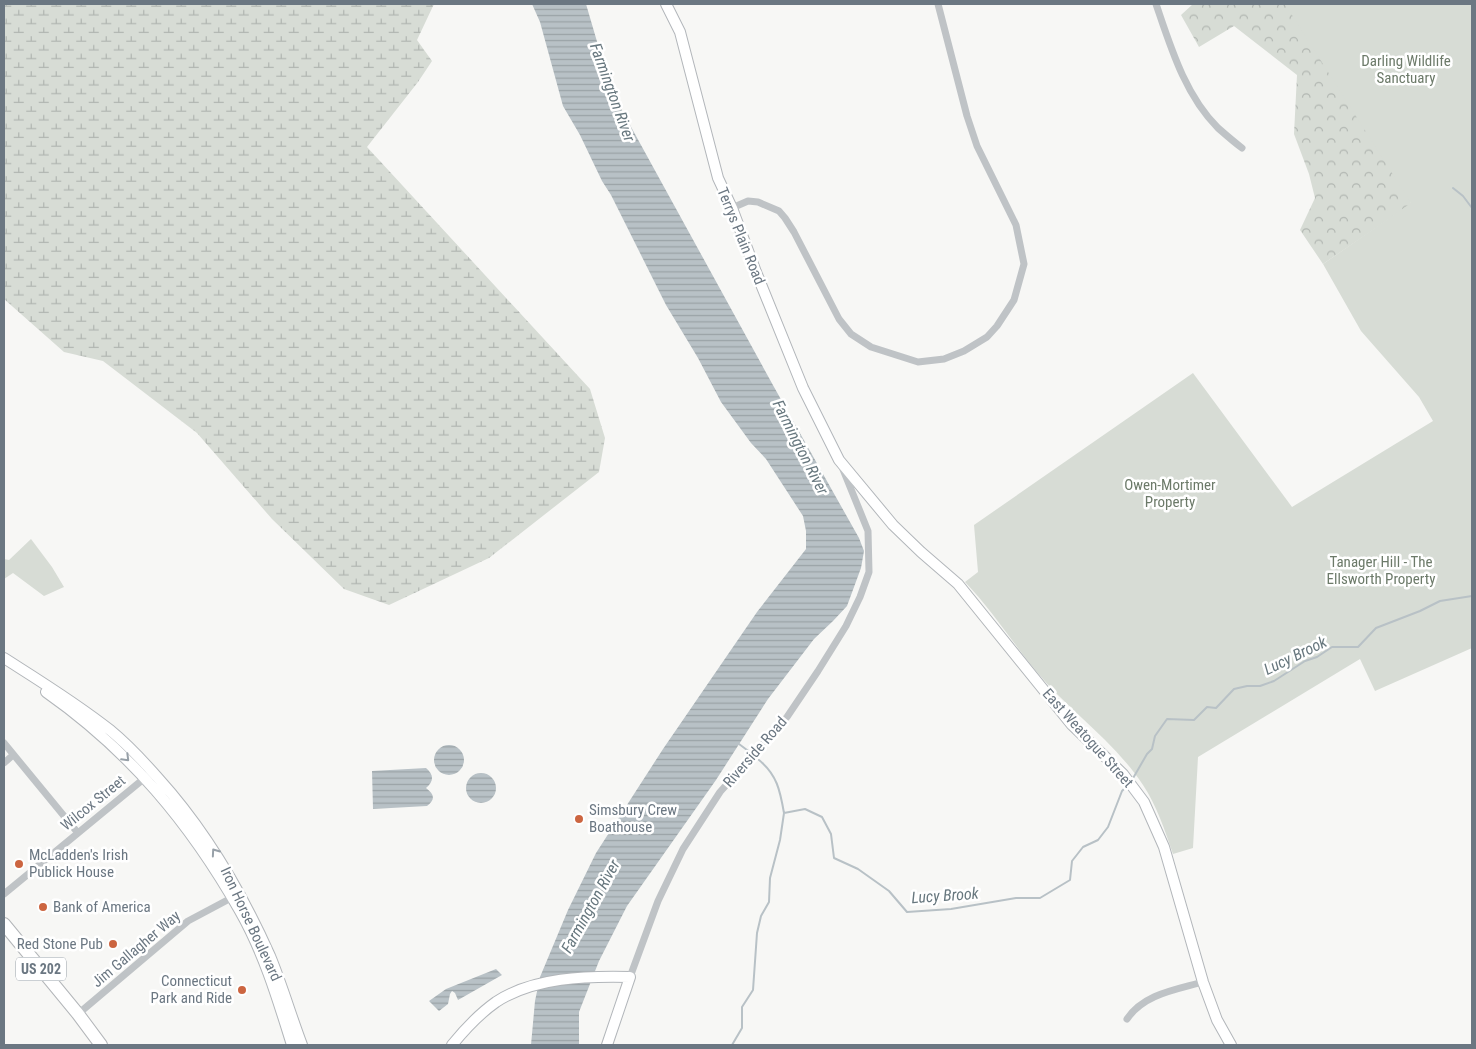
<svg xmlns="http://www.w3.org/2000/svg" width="1476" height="1049" font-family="'Roboto Condensed',sans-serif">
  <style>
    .forest { fill: url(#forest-crowns) }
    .wetland { fill: url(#wetland-marsh) }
    .park { fill: #d7dcd5 }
    .water { fill: url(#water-rules) }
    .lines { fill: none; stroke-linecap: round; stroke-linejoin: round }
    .stream { stroke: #b8c1c6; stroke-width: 2 }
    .secondary-casing { stroke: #b2b6ba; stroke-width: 12 }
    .highway-casing { stroke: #b3b6b9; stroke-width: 14 }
    .street { stroke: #bfc3c6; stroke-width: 7 }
    .secondary { stroke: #fff; stroke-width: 10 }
    .highway { stroke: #fff; stroke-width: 12 }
    .oneway { stroke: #97a0a8 }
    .poi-dot { fill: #cc6540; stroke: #fff; stroke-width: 2 }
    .labels { text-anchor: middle; stroke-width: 5; stroke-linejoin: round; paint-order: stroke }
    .shield { fill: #fff; stroke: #97a0a8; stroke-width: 1 }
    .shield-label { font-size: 14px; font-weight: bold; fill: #6b7782 }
    .park-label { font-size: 15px; fill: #6c7a69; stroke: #fff }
    .street-label { font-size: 15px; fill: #6b7782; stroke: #fff }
    .poi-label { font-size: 15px; fill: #6b7782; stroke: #fff; text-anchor: start }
    .water-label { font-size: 16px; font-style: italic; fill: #67777e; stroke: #fff }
  </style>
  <defs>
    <pattern id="forest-crowns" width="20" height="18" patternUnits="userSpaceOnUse" patternTransform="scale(1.25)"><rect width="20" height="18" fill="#d7dcd5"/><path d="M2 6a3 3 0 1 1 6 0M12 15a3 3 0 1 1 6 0" fill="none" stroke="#b2b7b2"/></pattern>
    <pattern id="wetland-marsh" width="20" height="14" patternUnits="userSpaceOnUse" patternTransform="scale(1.25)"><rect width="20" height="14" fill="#d7dcd5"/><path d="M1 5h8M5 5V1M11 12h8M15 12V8" fill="none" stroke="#b2b7b2"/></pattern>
    <pattern id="water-rules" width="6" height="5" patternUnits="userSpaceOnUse" patternTransform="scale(1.25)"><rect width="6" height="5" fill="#b8c1c6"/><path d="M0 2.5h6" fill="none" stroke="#9aa2a6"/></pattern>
  </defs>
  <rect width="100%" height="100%" fill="#f7f7f5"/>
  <!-- forest -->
  <path class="forest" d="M 1193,4 L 1398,4 L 1411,204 L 1323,264 L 1300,230 L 1315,198 L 1309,174 L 1294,134 L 1297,75 L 1234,26 L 1199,47 L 1181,15 Z"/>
  <!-- wetland -->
  <path class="wetland" d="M 4,4 L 434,4 L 417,40 L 432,61 L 418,82 L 367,147 L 590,389 L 605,438 L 599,472 L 489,558 L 389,605 L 344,589 L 272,519 L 197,433 L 103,361 L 64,352 L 4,299 Z"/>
  <!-- park -->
  <path class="park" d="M 1285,4 L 1472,4 L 1472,648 L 1375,691 L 1360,659 L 1198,757 L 1193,848 L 1173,854 C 1165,831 1157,806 1143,785 C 1114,741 1069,711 1036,671 C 1012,642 991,609 965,582 L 978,572 L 974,525 L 1193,373 L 1292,507 L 1433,421 L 1419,397 L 1361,331 L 1323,264 L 1411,203 Z
    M 31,539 L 52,567 L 64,587 L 44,596 L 13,573 L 4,579 L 4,559 L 9,560 Z"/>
  <!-- water -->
  <path class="water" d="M 532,4 L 586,4 L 603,62 L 619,105 L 774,387 L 859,538 L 864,551 L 861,568 L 847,606 L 833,621 L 814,639 L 768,699 L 716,780 L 627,906 L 599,961 L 579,1012 L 579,1045 L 531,1045 L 535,1001 L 540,977 L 568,910 L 596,853 L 663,749 L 757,612 L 806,549 L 806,531 L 803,516 L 766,459 L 751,443 L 721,402 L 698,358 L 666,305 L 611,195 L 602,181 L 580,135 L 563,106 L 540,22 Z
    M434 760a15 15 0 1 1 30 0a15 15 0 1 1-30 0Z
    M 426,768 C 434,775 434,781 426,788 C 434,794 436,799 427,806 L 373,809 L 372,771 Z
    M466 788a15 15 0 1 1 30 0a15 15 0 1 1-30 0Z
    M 496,969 L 502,975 L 458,1000 L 455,993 L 452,991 L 450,994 L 448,1004 L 439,1011 L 429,1001 L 446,989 Z"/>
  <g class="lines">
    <!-- stream -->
    <path class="stream" d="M 1453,188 L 1463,196 L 1472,208
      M 739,744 L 751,753
      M 759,760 C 777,775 780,790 784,813 L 805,809 L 822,817 L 831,834 L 834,858 L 858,869 L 889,891 L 907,912 L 951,909 L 1016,898 L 1040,898 L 1070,880 L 1072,861 L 1083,847 L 1098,840 L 1108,827 L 1122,791 L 1126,787
      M 1132,780 L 1147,754 L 1152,749 L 1155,736 L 1167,719 L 1194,720 L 1207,707 L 1216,708 L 1234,689 L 1247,686 L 1260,686 L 1274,681 L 1305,661 L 1317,657 L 1332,647 L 1358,647 L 1376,628 L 1420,611 L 1440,601 L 1472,596
      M 732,1045 L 742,1028 L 742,1007 L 753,990 L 757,933 L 761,916 L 769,902 L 770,878 L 780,840 L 784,813"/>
    <defs>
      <path id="secondary" d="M 666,4 L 680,32 L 718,178 L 732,208 L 756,272 L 803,388 L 839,460 L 893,525 L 921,552 L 958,584 L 1072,725 L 1123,774 L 1144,802 L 1164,847 L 1203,982 L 1217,1020 L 1231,1045
        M 4,658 C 40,681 76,703 110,730 C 127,744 143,761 158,778 C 206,831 241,891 270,956 C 282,985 291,1016 302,1045
        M 46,692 C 130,751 190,823 240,911 C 264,953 278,1000 292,1045
        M 452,1045 C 465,1029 479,1014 496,1002 C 534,977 586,976 630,977 L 607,1045"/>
      <path id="highway" d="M 4,924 L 78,1014 L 101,1045"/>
    </defs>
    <!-- secondary casing -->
    <use href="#secondary" class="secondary-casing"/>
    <!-- highway casing -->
    <use href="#highway" class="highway-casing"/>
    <!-- street -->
    <path class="street" d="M 1156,4 C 1171,48 1185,95 1218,128 C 1226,135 1234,142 1242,148
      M 732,208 L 748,201 L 758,202 L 779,211 L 785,218 L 794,232 L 839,319 L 851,334 L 871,347 L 918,362 L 944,359 L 964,351 L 987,337 L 997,326 L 1014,300 L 1024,264 L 1016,225 L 977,146 L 967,116 L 938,4
      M 4,743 L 78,833
      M 4,763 L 13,755
      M 4,894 L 152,772
      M 630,977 L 658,901 L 683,849 L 720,792 L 787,717 L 818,671 L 846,626 L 860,597 L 869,572 L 868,531 L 842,467
      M 78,1014 L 188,921 L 235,896
      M 1127,1019 C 1144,994 1175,990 1203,982"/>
    <!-- secondary -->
    <use href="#secondary" class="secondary"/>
    <!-- highway -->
    <use href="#highway" class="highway"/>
  </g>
  <!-- one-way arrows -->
  <defs><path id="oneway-chevron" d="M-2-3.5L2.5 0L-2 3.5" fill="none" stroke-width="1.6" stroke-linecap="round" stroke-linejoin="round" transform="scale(1.25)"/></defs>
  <g class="oneway">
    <use href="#oneway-chevron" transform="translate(126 758) rotate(45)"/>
    <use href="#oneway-chevron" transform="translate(215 852) rotate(-125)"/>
  </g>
  <!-- markers -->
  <g class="poi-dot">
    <circle cx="579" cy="819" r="5"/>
    <circle cx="19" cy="864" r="5"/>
    <circle cx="43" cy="907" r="5"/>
    <circle cx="113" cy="944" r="5"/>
    <circle cx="242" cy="990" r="5"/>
  </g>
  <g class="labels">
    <!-- shield labels -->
    <rect class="shield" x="16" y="957.5" width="50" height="23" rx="4"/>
    <g class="shield-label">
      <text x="41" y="974">US 202</text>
    </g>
    <!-- park labels -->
    <g class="park-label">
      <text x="1406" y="66">Darling Wildlife<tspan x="1406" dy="17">Sanctuary</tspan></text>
      <text x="1170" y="490">Owen-Mortimer<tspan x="1170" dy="17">Property</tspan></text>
      <text x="1381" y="567">Tanager Hill - The<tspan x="1381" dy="17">Ellsworth Property</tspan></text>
    </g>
    <!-- street labels -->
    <g class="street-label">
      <text transform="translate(741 236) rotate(68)" y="5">Terrys Plain Road</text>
      <text transform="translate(1088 738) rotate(48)" y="5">East Weatogue Street</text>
      <text transform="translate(755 752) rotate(-49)" y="5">Riverside Road</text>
      <text transform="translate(93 803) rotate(-39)" y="5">Wilcox Street</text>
      <text transform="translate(251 924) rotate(65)" y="5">Iron Horse Boulevard</text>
      <text transform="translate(136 949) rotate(-40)" y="5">Jim Gallagher Way</text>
    </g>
    <!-- poi labels -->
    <g class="poi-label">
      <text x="589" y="815">Simsbury Crew<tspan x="589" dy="17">Boathouse</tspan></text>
      <text x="29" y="860">McLadden's Irish<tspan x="29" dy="17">Publick House</tspan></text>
      <text x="53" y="912">Bank of America</text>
      <text x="103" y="949" text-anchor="end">Red Stone Pub</text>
      <text x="232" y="986" text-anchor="end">Connecticut<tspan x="232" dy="17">Park and Ride</tspan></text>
    </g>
    <!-- water labels -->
    <g class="water-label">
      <text transform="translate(613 92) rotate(70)" y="6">Farmington River</text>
      <text transform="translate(801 447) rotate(63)" y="6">Farmington River</text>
      <text transform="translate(1295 655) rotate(-26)" y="6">Lucy Brook</text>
      <text transform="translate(945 895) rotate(-4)" y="6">Lucy Brook</text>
      <text transform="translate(590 906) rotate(-61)" y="6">Farmington River</text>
    </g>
  </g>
  <!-- border -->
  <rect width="1476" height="1049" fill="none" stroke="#6b7782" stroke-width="10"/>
</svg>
